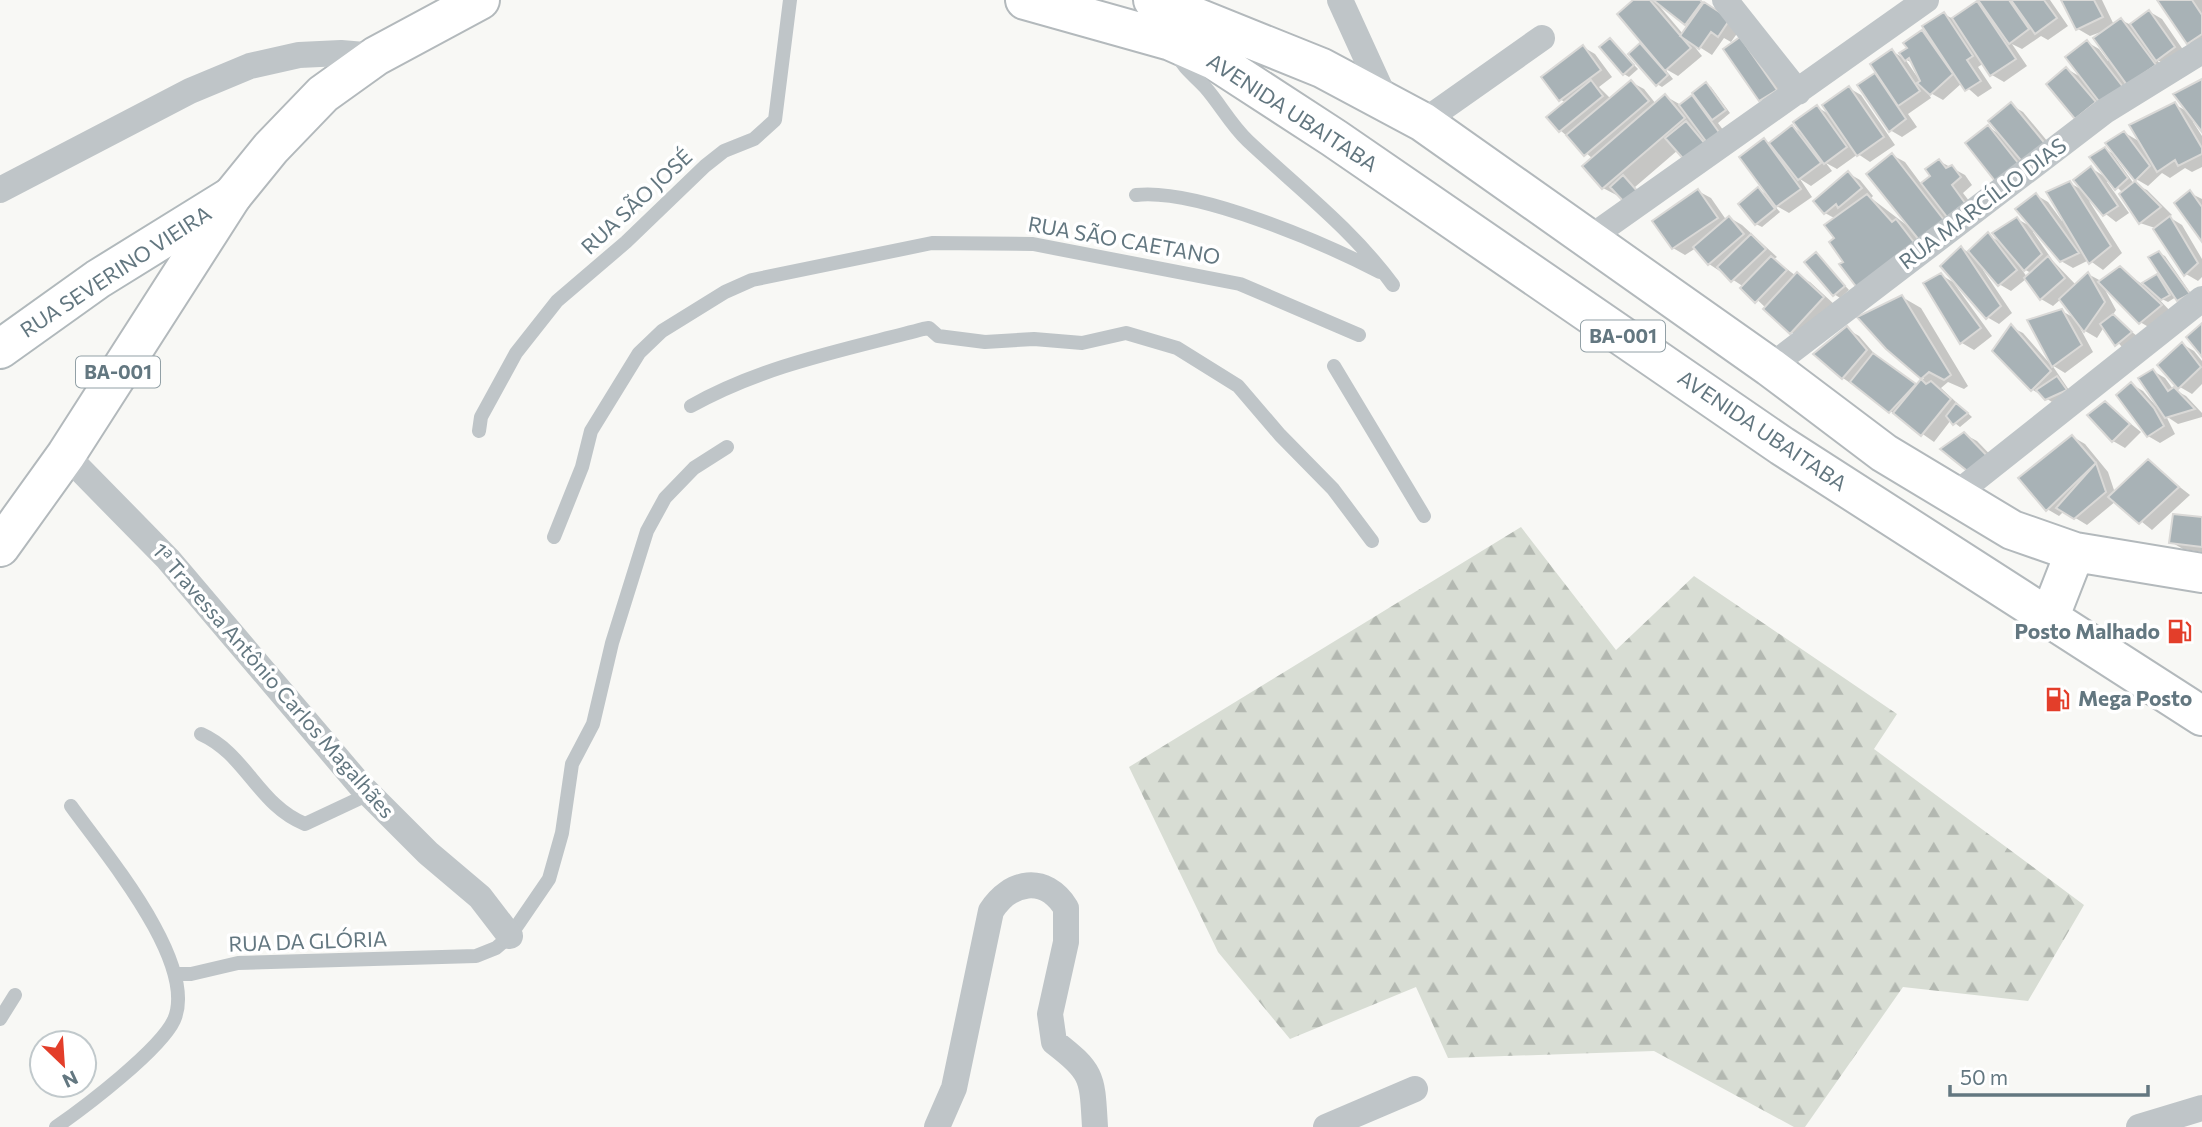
<svg xmlns="http://www.w3.org/2000/svg" width="2202" height="1127" font-family="Commissioner,sans-serif">
  <style>
    .forest { fill: url(#forest-firs) }
    .shadow { fill: #0003; fill-rule: evenodd }
    .building { fill: #a8b2b6; stroke: #dad9d7; stroke-width: 2 }
    .lines { fill: none; stroke-linecap: round; stroke-linejoin: round }
    .secondary-casing { stroke: #b1b9bc; stroke-width: 42 }
    .primary-casing { stroke: #b3b9bc; stroke-width: 42 }
    .service { stroke: #bfc5c8; stroke-width: 14 }
    .minor { stroke: #bfc5c8; stroke-width: 26 }
    .secondary { stroke: #fff; stroke-width: 38 }
    .primary { stroke: #fff; stroke-width: 38 }
    .labels { text-anchor: middle; stroke-width: 7; stroke-linejoin: round; paint-order: stroke }
    .shield { fill: #fff; stroke: #92a0a6; stroke-width: 2 }
    .shield-label { font-size: 19px; font-weight: bold; fill: #637780 }
    .street-label { font-size: 21px; fill: #637780; stroke: #fff }
    .poi-label { font-size: 21px; font-weight: bold; fill: #637780; stroke: #fff; text-anchor: end }
  </style>
  <defs>
    <pattern id="forest-firs" width="22" height="20" patternUnits="userSpaceOnUse" patternTransform="scale(1.75)"><rect width="22" height="20" fill="#d8ddd4"/><path d="M5 1l3.5 6h-7zM16 11l3.5 6h-7z" fill="#b3b8b1"/></pattern>
  </defs>
  <rect width="100%" height="100%" fill="#f8f8f5"/>
  <!-- forest -->
  <path class="forest" d="M 1521,527 L 1616,650 L 1694,576 L 1897,714 L 1874,749 L 2084,905 L 2028,1001 L 1903,987 L 1805,1127 L 1794,1127 L 1654,1051 L 1448,1058 L 1416,987 L 1290,1039 L 1218,952 L 1129,767 Z"/>
  <!-- shadow -->
  <path class="shadow" d="M 1636,0 L 1700,0 L 1741,28 L 1731,42 L 1724,38 L 1712,55 L 1690,41 L 1702,56 L 1678,76 L 1664,68 L 1673,79 L 1662,87 L 1657,84 L 1641,46 L 1650,51 ZM 1656,2 L 1690,25 L 1683,34 Z
    M 1980,0 L 2050,0 L 2068,26 L 2048,40 L 2041,36 L 2022,49 L 2012,44 L 2027,66 L 2004,82 L 1992,75 L 1984,63 L 1978,67 L 1992,88 L 1978,97 L 1962,83 L 1943,100 L 1927,91 L 1931,98 L 1908,114 L 1917,127 L 1902,137 L 1890,130 L 1859,86 L 1878,73 L 1892,51 L 1905,59 L 1922,32 L 1932,37 L 1944,14 L 1953,19 ZM 1905,59 L 1914,64 L 1920,77 L 1918,78 Z
    M 2065,0 L 2102,0 L 2114,25 L 2121,20 L 2131,25 L 2150,12 L 2162,19 L 2186,54 L 2169,66 L 2157,60 L 2167,72 L 2140,91 L 2123,81 L 2134,95 L 2088,125 L 2067,69 L 2084,79 L 2087,42 L 2099,49 L 2108,61 L 2110,59 L 2109,29 L 2090,36 L 2078,29 Z
    M 2159,0 L 2202,0 L 2202,49 L 2189,43 Z
    M 1741,39 L 1788,97 L 1773,107 L 1761,100 L 1726,50 Z
    M 1610,40 L 1638,69 L 1629,77 L 1624,74 Z
    M 1583,47 L 1595,54 L 1612,77 L 1599,87 L 1611,99 L 1631,82 L 1644,89 L 1656,104 L 1665,96 L 1681,105 L 1692,97 L 1701,103 L 1706,84 L 1711,87 L 1730,113 L 1718,123 L 1732,142 L 1678,150 L 1635,187 L 1642,196 L 1622,198 L 1603,188 L 1593,159 L 1560,130 L 1566,103 L 1560,99 Z
    M 2202,81 L 2202,129 L 2195,121 L 2193,122 L 2202,136 L 2202,167 L 2192,172 L 2185,168 L 2170,178 L 2162,173 L 2148,186 L 2136,179 L 2125,133 L 2142,143 L 2174,104 L 2190,113 Z
    M 1849,88 L 1861,95 L 1895,145 L 1870,162 L 1858,154 L 1837,169 L 1826,163 L 1832,171 L 1811,186 L 1800,179 L 1812,197 L 1789,213 L 1773,204 L 1780,212 L 1762,227 L 1756,224 L 1758,189 L 1769,196 L 1764,140 L 1770,144 L 1792,127 L 1805,135 L 1817,107 L 1832,116 Z
    M 2011,105 L 2023,112 L 2058,154 L 2001,185 L 1988,127 L 2001,135 Z
    M 2105,149 L 2112,153 L 2134,184 L 2147,190 L 2172,215 L 2169,217 L 2182,225 L 2202,259 L 2202,277 L 2198,281 L 2186,274 L 2155,228 L 2140,223 L 2123,193 L 2110,180 L 2107,182 L 2129,213 L 2116,222 L 2089,201 L 2122,253 L 2103,270 L 2089,260 L 2073,268 L 2061,261 L 2035,230 L 2033,232 L 2053,261 L 2076,285 L 2088,274 L 2101,281 L 2120,268 L 2143,285 L 2157,276 L 2166,281 L 2159,253 L 2165,256 L 2194,298 L 2184,303 L 2176,297 L 2168,302 L 2156,296 L 2172,313 L 2152,329 L 2140,322 L 2103,286 L 2116,310 L 2112,316 L 2137,336 L 2122,347 L 2104,327 L 2097,338 L 2080,328 L 2093,352 L 2065,373 L 2052,365 L 2071,393 L 2052,402 L 2033,390 L 1994,351 L 2011,327 L 2023,333 L 2051,365 L 2062,311 L 2076,319 L 2061,299 L 2053,306 L 2041,299 L 2026,279 L 2011,291 L 1999,284 L 1985,268 L 1983,270 L 2012,313 L 1999,324 L 1987,317 L 1962,248 L 1969,253 L 1988,235 L 2002,243 L 2017,219 L 2032,227 L 2036,195 L 2048,202 L 2062,221 L 2064,219 L 2070,183 L 2084,191 L 2091,168 L 2107,178 ZM 2020,267 L 2031,273 L 2027,277 Z
    M 1892,155 L 1905,162 L 1922,185 L 1933,177 L 1939,161 L 1965,175 L 1972,185 L 1963,193 L 1976,210 L 1932,246 L 1846,262 L 1837,239 L 1836,219 L 1825,213 L 1848,173 L 1860,180 L 1873,196 L 1871,198 L 1913,230 Z
    M 1698,191 L 1711,198 L 1727,221 L 1730,218 L 1742,225 L 1777,257 L 1774,259 L 1796,276 L 1810,282 L 1835,305 L 1803,339 L 1791,332 L 1744,287 L 1709,264 L 1696,248 L 1685,255 L 1673,248 Z
    M 2190,193 L 2202,199 L 2202,239 Z
    M 1816,254 L 1849,290 L 1840,298 L 1834,294 Z
    M 1941,275 L 1953,282 L 1992,336 L 1974,350 L 1962,343 Z
    M 1902,297 L 1921,308 L 1968,386 L 1964,389 L 1948,382 L 1941,388 L 1972,417 L 1960,427 L 1951,420 L 1934,442 L 1843,378 L 1847,329 L 1859,336 L 1878,358 L 1918,385 L 1924,378 L 1887,348 Z
    M 2182,344 L 2194,351 L 2202,361 L 2202,384 L 2192,394 L 2180,387 Z
    M 2153,371 L 2165,378 L 2173,389 L 2186,396 L 2202,413 L 2202,417 L 2178,424 L 2166,416 L 2175,434 L 2160,443 L 2148,436 L 2131,384 L 2143,391 L 2156,406 Z
    M 2105,403 L 2141,432 L 2125,448 L 2113,441 Z
    M 1964,434 L 1977,441 L 2004,469 L 1984,480 Z
    M 2073,437 L 2085,444 L 2108,472 L 2115,493 L 2148,462 L 2190,495 L 2152,530 L 2116,501 L 2087,525 L 2064,511 L 2059,516 L 2047,509 Z
    M 2202,519 L 2202,552 L 2183,549 L 2171,542 Z"/>
  <!-- building -->
  <path class="building" d="M 1633,0 L 1650,0 L 1691,48 L 1665,71 L 1617,14 Z
    M 1653,0 L 1700,0 L 1702,2 L 1685,25 Z
    M 1978,0 L 2009,0 L 2029,29 L 2009,44 Z
    M 2011,0 L 2044,0 L 2057,18 L 2035,34 Z
    M 2061,0 L 2094,0 L 2103,17 L 2076,30 Z
    M 2157,0 L 2192,0 L 2202,15 L 2202,34 L 2187,44 Z
    M 1977,1 L 2016,59 L 1990,76 L 1952,18 Z
    M 1704,2 L 1730,19 L 1718,37 L 1711,32 L 1699,49 L 1680,36 Z
    M 2149,10 L 2175,47 L 2156,61 L 2130,24 Z
    M 1944,12 L 1973,56 L 1967,60 L 1981,81 L 1965,91 L 1922,26 Z
    M 2121,18 L 2156,65 L 2127,85 L 2093,38 Z
    M 1922,30 L 1953,74 L 1930,95 L 1917,83 L 1920,81 L 1909,58 L 1905,61 L 1899,53 L 1907,48 L 1903,43 Z
    M 1740,37 L 1777,90 L 1759,101 L 1723,49 Z
    M 1610,38 L 1634,65 L 1623,75 L 1599,47 Z
    M 2087,40 L 2123,87 L 2101,104 L 2065,57 Z
    M 1640,43 L 1668,75 L 1656,86 L 1628,54 Z
    M 1583,45 L 1601,70 L 1559,101 L 1541,77 Z
    M 1892,49 L 1920,91 L 1898,106 L 1870,64 Z
    M 2066,67 L 2096,102 L 2075,119 L 2046,84 Z
    M 1875,73 L 1906,119 L 1889,132 L 1857,85 Z
    M 2202,79 L 2202,132 L 2173,94 Z
    M 1591,80 L 1603,96 L 1559,132 L 1546,117 Z
    M 1631,80 L 1649,101 L 1584,156 L 1566,135 Z
    M 1706,82 L 1726,110 L 1712,120 L 1692,93 Z
    M 1849,86 L 1884,137 L 1857,156 L 1822,105 Z
    M 1665,94 L 1685,118 L 1602,189 L 1582,166 Z
    M 1692,95 L 1721,135 L 1708,144 L 1679,105 Z
    M 2011,102 L 2047,146 L 2024,164 L 1988,121 Z
    M 2175,102 L 2202,148 L 2202,154 L 2178,166 L 2175,160 L 2157,172 L 2129,125 Z
    M 1817,105 L 1847,147 L 1824,164 L 1793,122 Z
    M 1686,121 L 1707,146 L 1687,163 L 1665,138 Z
    M 1792,125 L 1821,163 L 1798,180 L 1769,143 Z
    M 1988,125 L 2022,168 L 1999,186 L 1965,143 Z
    M 2124,131 L 2150,166 L 2135,181 L 2105,143 Z
    M 1764,138 L 1801,189 L 1776,207 L 1739,157 Z
    M 2105,147 L 2128,178 L 2115,190 L 2089,157 Z
    M 1892,153 L 1944,220 L 1919,240 L 1866,174 Z
    M 1939,159 L 1946,168 L 1952,165 L 1961,177 L 1952,185 L 1965,203 L 1947,217 L 1921,183 L 1930,176 L 1925,169 Z
    M 2091,166 L 2118,206 L 2103,216 L 2073,180 Z
    M 1848,171 L 1862,188 L 1838,208 L 1836,204 L 1824,214 L 1813,201 Z
    M 1623,175 L 1638,192 L 1625,203 L 1610,187 Z
    M 2070,181 L 2111,246 L 2089,264 L 2046,192 Z
    M 2135,181 L 2161,207 L 2139,224 L 2119,194 Z
    M 1758,187 L 1775,209 L 1755,225 L 1738,204 Z
    M 1698,189 L 1718,218 L 1672,249 L 1652,221 Z
    M 2190,190 L 2202,207 L 2202,242 L 2174,203 Z
    M 2036,193 L 2079,253 L 2060,262 L 2015,209 Z
    M 1867,194 L 1892,222 L 1896,219 L 1916,245 L 1858,289 L 1839,264 L 1843,262 L 1829,242 L 1834,238 L 1824,225 Z
    M 1729,216 L 1744,234 L 1708,265 L 1693,247 Z
    M 2170,216 L 2198,263 L 2184,276 L 2153,229 Z
    M 2017,217 L 2042,254 L 2024,271 L 1992,233 Z
    M 1988,232 L 2017,270 L 1998,286 L 1968,251 Z
    M 1751,234 L 1766,249 L 1731,282 L 1717,267 Z
    M 1961,246 L 2001,306 L 1986,319 L 1940,266 Z
    M 2159,251 L 2190,294 L 2177,301 L 2148,257 Z
    M 1816,252 L 1845,286 L 1833,296 L 1804,262 Z
    M 1771,256 L 1787,270 L 1755,303 L 1740,288 Z
    M 2048,256 L 2065,278 L 2040,300 L 2024,278 Z
    M 2120,266 L 2162,305 L 2139,324 L 2098,282 Z
    M 1797,272 L 1824,297 L 1790,334 L 1763,309 Z
    M 2088,272 L 2105,302 L 2084,332 L 2059,299 Z
    M 1941,273 L 1981,328 L 1960,344 L 1923,283 Z
    M 2157,274 L 2170,295 L 2161,300 L 2142,283 Z
    M 1902,295 L 1951,375 L 1944,380 L 1929,372 L 1921,379 L 1886,349 L 1857,317 Z
    M 2062,309 L 2082,345 L 2052,367 L 2027,320 Z
    M 2113,314 L 2132,332 L 2115,346 L 2100,324 Z
    M 2202,323 L 2202,357 L 2186,337 Z
    M 2011,324 L 2051,371 L 2031,391 L 1992,351 Z
    M 1847,326 L 1867,350 L 1842,379 L 1813,354 Z
    M 2182,342 L 2201,367 L 2178,389 L 2157,365 Z
    M 1873,353 L 1916,384 L 1889,413 L 1850,382 Z
    M 2153,369 L 2168,391 L 2174,387 L 2195,409 L 2165,418 L 2138,378 Z
    M 2057,376 L 2067,390 L 2045,400 L 2036,390 Z
    M 1921,379 L 1926,384 L 1931,381 L 1951,399 L 1921,436 L 1893,413 Z
    M 2131,382 L 2154,408 L 2164,426 L 2147,437 L 2116,395 Z
    M 2105,401 L 2130,424 L 2112,442 L 2087,415 Z
    M 1956,403 L 1968,413 L 1953,425 L 1946,416 Z
    M 1964,432 L 1993,462 L 1971,474 L 1940,449 Z
    M 2072,435 L 2096,463 L 2046,511 L 2018,478 Z
    M 2148,459 L 2179,487 L 2139,524 L 2108,497 Z
    M 2096,463 L 2106,492 L 2074,519 L 2056,508 Z
    M 2173,514 L 2202,517 L 2202,547 L 2169,543 Z"/>
  <g class="lines">
    <defs>
      <path id="secondary" d="M 0,349 L 98,279 L 232,196"/>
      <path id="primary" d="M 1025,0 L 1171,41 L 1214,60 L 1334,138 L 1782,446 L 2202,716
        M 1153,0 L 1322,68 L 1423,122 L 1770,367 L 1884,453 L 2012,530 L 2075,552 L 2202,573
        M 0,547 L 66,455 L 232,196 L 271,148 L 323,94 L 376,56 L 480,0
        M 2050,616 L 2075,552"/>
    </defs>
    <!-- secondary casing -->
    <use href="#secondary" class="secondary-casing"/>
    <!-- primary casing -->
    <use href="#primary" class="primary-casing"/>
    <!-- service -->
    <path class="service" d="M 1177,54 C 1183,68 1195,76 1205,87 C 1220,104 1231,125 1248,141 C 1298,188 1352,229 1393,285
      M 1136,195 C 1197,188 1324,243 1380,272
      M 1334,366 L 1424,516
      M 691,406 C 764,365 844,350 923,329 L 929,328 L 938,336 L 985,342 L 1034,339 L 1082,343 L 1126,333 L 1177,348 L 1238,386 L 1280,435 L 1333,489 L 1372,541
      M 479,431 L 481,417 L 516,353 L 557,301 L 626,242 L 705,166 L 724,151 L 754,139 L 775,120 L 790,0
      M 554,537 L 582,467 L 591,431 L 639,353 L 662,331 L 725,292 L 752,280 L 932,243 L 1033,244 L 1240,284 L 1359,335
      M 201,734 C 246,754 258,805 305,824 L 369,794
      M 175,974 L 191,974 L 238,963 L 476,956 L 496,948 L 510,936 L 549,879 L 562,833 L 572,764 L 593,724 L 612,643 L 647,531 L 665,498 L 694,468 L 727,447
      M 0,1019 L 15,995
      M 56,1127 C 85,1107 160,1050 174,1020 C 199,963 103,851 71,806"/>
    <!-- minor -->
    <path class="minor" d="M 1340,0 L 1386,101
      M 1725,0 L 1798,92
      M 1423,122 L 1542,38
      M 0,190 L 190,91 L 250,66 L 299,55 L 341,53 L 376,56
      M 1587,240 L 1926,0
      M 1770,367 L 2105,111 L 2202,51
      M 66,455 L 168,559 L 360,785 L 428,853 L 480,897 L 510,936
      M 1955,495 L 2202,299
      M 937,1127 L 954,1088 L 991,911 C 1010,881 1045,874 1066,908 L 1066,942 L 1050,1014 L 1054,1042 C 1094,1073 1092,1077 1095,1127
      M 1326,1127 L 1415,1089
      M 2139,1127 L 2202,1108"/>
    <!-- secondary -->
    <use href="#secondary" class="secondary"/>
    <!-- primary -->
    <use href="#primary" class="primary"/>
  </g>
  <!-- icons -->
  <defs>
    <symbol id="fuel-bare" viewBox="-9 -9 18 18"><path d="M-5.5-6h7V0h2V4h1.3V-2.5L3-4.5l.8-.8L6-3V5H2.5V1h-1V6h-7ZM-4.2-4.7v3.2H.2V-4.7Z" fill="#e33e2a" stroke="#fff" stroke-width="2.5" paint-order="stroke"/></symbol>
  </defs>
  <g fill-rule="evenodd">
    <use href="#fuel-bare" x="2162" y="614" width="35" height="35"/>
    <use href="#fuel-bare" x="2040" y="682" width="35" height="35"/>
  </g>
  <g class="labels">
    <!-- shield labels -->
    <g class="shield">
      <rect x="1581" y="320.5" width="84" height="31" rx="5"/>
      <rect x="76" y="356.5" width="84" height="31" rx="5"/>
    </g>
    <g class="shield-label">
      <text x="1623" y="343">BA-001</text>
      <text x="118" y="379">BA-001</text>
    </g>
    <!-- street labels -->
    <g class="street-label">
      <text transform="translate(1292 113) rotate(33)" y="7">AVENIDA UBAITABA</text>
      <text transform="translate(637 202) rotate(-43)" y="7">RUA SÃO JOSÉ</text>
      <text transform="translate(1983 204) rotate(-37)" y="7">RUA MARCÍLIO DIAS</text>
      <text transform="translate(1124 241) rotate(10)" y="7">RUA SÃO CAETANO</text>
      <text transform="translate(116 272) rotate(-33)" y="7">RUA SEVERINO VIEIRA</text>
      <text transform="translate(1762 431) rotate(34)" y="7">AVENIDA UBAITABA</text>
      <text transform="translate(273 681) rotate(49)" y="7">1ª Travessa Antônio Carlos Magalhães</text>
      <text transform="translate(308 942) rotate(-2)" y="7">RUA DA GLÓRIA</text>
    </g>
    <!-- poi labels -->
    <g class="poi-label">
      <text x="2160" y="639">Posto Malhado</text>
      <text x="2078" y="706" text-anchor="start">Mega Posto</text>
    </g>
  </g>
  <!-- north arrow -->
  <g transform="translate(63 1064) rotate(155)"><circle r="33" fill="#ffffff" stroke="#c1c9cc" stroke-width="2"/>
  <path d="M0-5L12 26L0 18L-12 26Z" fill="#e33e2a"/>
  <text y="-10" font-size="19" font-weight="bold" text-anchor="middle" fill="#637780">N</text>
  </g>
  <!-- scale -->
  <path d="M1950 1085v10h198v-10" fill="none" stroke="#637780" stroke-width="3.5"/>
  <text x="1960" y="1085" font-size="21" fill="#637780" stroke="#ffffff" stroke-width="5" paint-order="stroke">50 m</text>
</svg>
